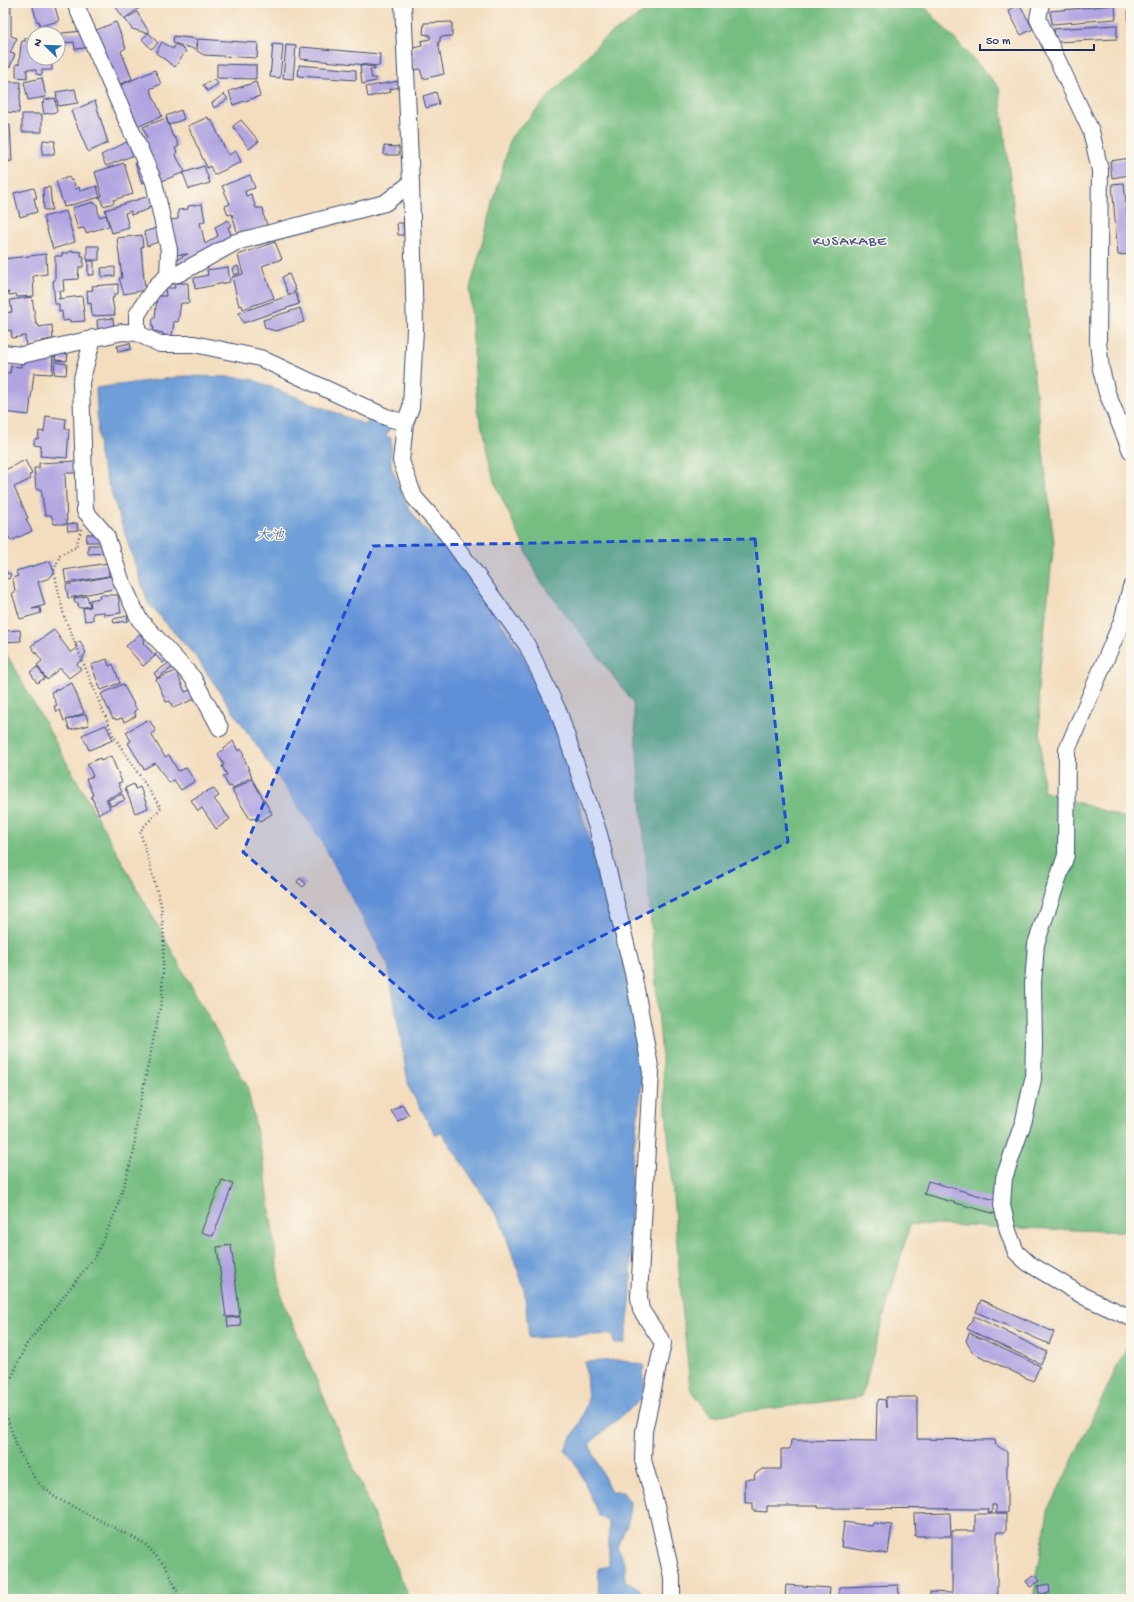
<svg xmlns="http://www.w3.org/2000/svg" width="1134" height="1602" font-family="'Gochi Hand','Klee One',sans-serif">
  <style>
    .forest { fill: #76bd82; stroke: #487670 }
    .water { fill: #6e9fd8; stroke: #44679b }
    .building { fill: #b1a4e1 }
    .lines { fill: none; stroke-linecap: round; stroke-linejoin: round }
    .minor-casing { stroke: #3b496c; stroke-width: 18 }
    .path { stroke: #3b496c; stroke-width: 2.5; stroke-dasharray: 1 3; stroke-linecap: butt }
    .minor { stroke: #fff; stroke-width: 16 }
    .marked { fill: #1d4ed8; fill-opacity: 0.2; stroke: #1d4ed8; stroke-width: 3; stroke-dasharray: 8 5; stroke-linejoin: round }
    .labels { text-anchor: middle; stroke-width: 3; stroke-linejoin: round; paint-order: stroke }
    .water-label { font-size: 14px; font-style: italic; fill: #385689; stroke: #fbf7ec }
    .quarter-label { font-size: 15px; letter-spacing: 1px; fill: #50588c; stroke: #fbf7ec }
  </style>
  <rect width="100%" height="100%" fill="#fbf7ec"/>
  <filter id="ink" filterUnits="userSpaceOnUse"><feTurbulence type="fractalNoise" baseFrequency=".025" numOctaves="2"/><feDisplacementMap in="SourceGraphic" scale="8" xChannelSelector="R" yChannelSelector="G"/><feConvolveMatrix kernelMatrix="1 2 1 2 8 2 1 2 1" color-interpolation-filters="sRGB"/></filter>
  <filter id="wash" filterUnits="userSpaceOnUse"><feTurbulence type="fractalNoise" baseFrequency=".012" numOctaves="4" result="noise"/><feDisplacementMap in="SourceGraphic" scale="16" xChannelSelector="R" yChannelSelector="G"/><feGaussianBlur stdDeviation="0.9" result="paint"/><feColorMatrix in="noise" values="0 0 0 0 0 0 0 0 0 0 0 0 0 0 0 0 0 1.4 0 .05"/><feComposite in="paint" operator="in"/></filter>
  <g filter="url(#wash)">
    <rect width="100%" height="100%" fill="#f3ddbe"/>
    <!-- forest -->
    <path class="forest" d="M 658,3 L 921,3 L 999,87 L 1054,543 L 1038,685 L 1043,791 L 1131,820 L 1131,1232 L 910,1224 L 861,1397 L 711,1416 L 690,1388 L 682,1306 L 633,702 L 539,579 L 494,481 L 477,408 L 470,289 L 511,137 L 602,40 Z
      M 3,648 L 247,1086 L 265,1171 L 281,1296 L 409,1599 L 3,1599 Z
      M 1131,1338 L 1131,1599 L 1033,1599 L 1048,1511 Z"/>
    <!-- water -->
    <path class="water" d="M 186,376 L 231,377 L 251,379 L 366,425 L 371,416 L 391,425 L 386,436 L 391,438 L 391,466 L 406,504 L 423,528 L 453,554 L 522,654 L 556,730 L 617,930 L 644,1067 L 631,1169 L 631,1295 L 625,1343 L 614,1343 L 612,1334 L 529,1338 L 524,1288 L 501,1222 L 442,1133 L 436,1135 L 409,1088 L 388,965 L 321,840 L 196,657 L 148,603 L 99,456 L 96,388 Z
      M 618,1360 L 643,1365 L 645,1396 L 589,1444 L 611,1492 L 623,1492 L 630,1502 L 629,1520 L 617,1547 L 625,1565 L 625,1582 L 640,1589 L 640,1599 L 598,1599 L 599,1568 L 609,1566 L 609,1523 L 599,1516 L 579,1469 L 565,1449 L 580,1423 L 588,1399 L 585,1362 Z"/>
    <g id="blocks">
      <!-- building -->
      <path class="building" d="M 3,3 L 11,3 L 11,36 L 17,38 L 10,53 L 15,54 L 10,67 L 3,66 Z
        M 32,3 L 54,3 L 59,21 L 40,26 L 39,21 L 37,22 Z
        M 118,3 L 144,3 L 145,4 L 124,19 L 116,7 L 120,5 Z
        M 1020,5 L 1033,29 L 1021,35 L 1008,10 Z
        M 1115,5 L 1116,19 L 1052,24 L 1050,11 Z
        M 1128,8 L 1131,8 L 1131,40 L 1129,41 Z
        M 137,12 L 149,32 L 146,33 L 132,29 L 125,19 Z
        M 116,22 L 126,48 L 121,51 L 132,79 L 111,88 L 94,31 Z
        M 452,22 L 452,36 L 440,37 L 440,42 L 438,42 L 444,74 L 423,79 L 420,69 L 415,70 L 412,57 L 414,56 L 413,48 L 422,46 L 421,41 L 430,39 L 430,35 L 423,34 L 424,23 Z
        M 1117,25 L 1117,39 L 1055,42 L 1054,29 Z
        M 84,31 L 85,48 L 75,49 L 74,42 L 62,43 L 62,33 Z
        M 149,33 L 158,43 L 151,49 L 142,39 Z
        M 31,34 L 34,34 L 34,58 L 52,58 L 52,70 L 42,70 L 42,75 L 36,74 L 36,70 L 27,69 L 27,78 L 16,77 L 16,64 L 19,64 L 21,44 L 22,41 L 25,41 L 25,38 L 31,38 Z
        M 174,36 L 197,39 L 195,49 L 173,43 Z
        M 198,39 L 258,43 L 257,58 L 204,55 L 197,51 Z
        M 162,42 L 173,49 L 176,44 L 186,51 L 175,67 L 156,53 Z
        M 273,44 L 283,45 L 280,78 L 270,77 Z
        M 286,45 L 296,46 L 293,79 L 283,78 Z
        M 301,47 L 380,54 L 379,66 L 300,59 Z
        M 217,64 L 256,65 L 256,79 L 217,78 Z
        M 299,65 L 356,70 L 356,80 L 298,76 Z
        M 360,65 L 375,67 L 375,70 L 370,69 L 372,78 L 376,78 L 376,81 L 362,84 Z
        M 155,70 L 161,84 L 150,89 L 162,116 L 135,128 L 114,88 Z
        M 42,78 L 46,97 L 28,100 L 24,82 Z
        M 215,79 L 218,84 L 207,91 L 203,85 Z
        M 398,81 L 399,87 L 390,89 L 391,92 L 368,97 L 366,87 Z
        M 8,82 L 21,82 L 19,113 L 6,112 Z
        M 256,82 L 260,96 L 233,105 L 229,91 Z
        M 75,89 L 78,103 L 58,106 L 56,92 Z
        M 436,92 L 439,104 L 426,108 L 423,96 Z
        M 224,94 L 228,99 L 214,108 L 212,103 Z
        M 55,98 L 57,112 L 44,114 L 42,103 L 44,102 L 44,100 Z
        M 95,101 L 108,143 L 88,152 L 71,111 Z
        M 181,110 L 184,119 L 169,125 L 166,116 Z
        M 22,114 L 42,114 L 42,132 L 22,132 Z
        M 208,117 L 209,120 L 211,119 L 228,155 L 236,151 L 241,162 L 214,175 L 210,166 L 207,168 L 188,126 Z
        M 166,118 L 173,137 L 175,137 L 179,146 L 175,148 L 177,153 L 175,154 L 185,172 L 159,182 L 142,139 L 147,138 L 143,127 Z
        M 241,120 L 259,141 L 249,149 L 233,126 Z
        M 10,125 L 12,161 L 3,162 L 3,126 Z
        M 43,140 L 55,141 L 54,154 L 42,154 Z
        M 131,140 L 137,154 L 106,166 L 101,155 Z
        M 384,146 L 399,147 L 399,155 L 384,155 Z
        M 1131,158 L 1131,181 L 1129,175 L 1112,178 L 1110,161 Z
        M 142,160 L 149,181 L 142,183 L 135,163 Z
        M 124,163 L 133,194 L 113,200 L 114,203 L 103,206 L 100,197 L 64,207 L 56,181 L 69,177 L 71,181 L 73,180 L 76,189 L 79,187 L 80,191 L 97,186 L 100,197 L 102,196 L 95,172 Z
        M 204,166 L 210,183 L 189,189 L 183,173 Z
        M 250,175 L 255,188 L 245,191 L 246,196 L 251,194 L 256,208 L 263,208 L 264,213 L 263,214 L 267,225 L 238,235 L 232,214 L 228,215 L 225,206 L 230,204 L 222,186 Z
        M 1124,183 L 1131,254 L 1118,255 L 1112,184 Z
        M 50,187 L 52,210 L 44,210 L 43,188 Z
        M 34,188 L 37,198 L 34,198 L 37,212 L 20,217 L 14,193 Z
        M 155,194 L 156,205 L 148,207 L 149,209 L 131,215 L 131,211 L 125,213 L 129,228 L 112,233 L 105,210 Z
        M 94,202 L 94,204 L 97,204 L 99,217 L 106,215 L 109,226 L 86,233 L 84,228 L 78,229 L 72,208 Z
        M 202,204 L 205,221 L 200,223 L 205,244 L 218,236 L 215,227 L 228,220 L 231,226 L 228,227 L 234,242 L 175,269 L 175,260 L 188,254 L 174,255 L 171,220 L 178,219 L 178,210 L 188,209 L 188,206 Z
        M 66,211 L 75,242 L 53,249 L 43,217 Z
        M 397,223 L 403,223 L 404,235 L 398,235 Z
        M 163,226 L 166,239 L 147,246 L 144,232 Z
        M 142,235 L 143,247 L 141,247 L 145,290 L 124,294 L 119,278 L 122,278 L 117,238 Z
        M 275,242 L 282,259 L 262,266 L 274,298 L 243,309 L 242,305 L 239,306 L 232,277 L 243,274 L 238,255 Z
        M 87,246 L 99,246 L 99,260 L 87,260 Z
        M 69,251 L 81,252 L 81,256 L 84,256 L 83,267 L 79,267 L 78,279 L 63,280 L 64,291 L 59,291 L 60,298 L 58,299 L 82,296 L 85,321 L 70,322 L 70,320 L 63,321 L 62,311 L 59,312 L 59,304 L 55,304 L 53,281 L 55,280 L 55,256 L 62,256 L 62,253 L 69,253 Z
        M 46,254 L 47,274 L 33,276 L 34,296 L 17,297 L 16,294 L 9,295 L 9,292 L 6,293 L 3,259 Z
        M 88,261 L 94,261 L 94,275 L 88,275 Z
        M 238,266 L 240,273 L 234,275 L 232,269 Z
        M 115,267 L 115,276 L 102,277 L 101,268 Z
        M 228,267 L 230,282 L 195,289 L 194,278 L 208,275 L 207,270 Z
        M 289,274 L 296,291 L 288,294 L 282,277 Z
        M 174,283 L 188,283 L 189,303 L 181,303 L 178,322 L 174,321 L 172,336 L 163,335 L 163,333 L 153,331 L 154,327 L 152,327 L 153,318 L 155,318 L 157,296 L 166,296 L 165,288 L 175,288 Z
        M 118,284 L 118,294 L 114,294 L 114,298 L 112,298 L 115,315 L 92,316 L 91,303 L 88,304 L 87,291 L 93,290 L 92,286 Z
        M 296,293 L 299,304 L 243,323 L 239,313 Z
        M 32,297 L 36,324 L 38,324 L 39,327 L 52,325 L 53,339 L 41,341 L 41,343 L 26,347 L 25,336 L 12,338 L 11,330 L 7,331 L 4,313 L 12,312 L 10,300 Z
        M 300,308 L 304,322 L 276,331 L 265,328 L 263,320 Z
        M 113,318 L 114,330 L 98,331 L 97,320 Z
        M 130,343 L 131,349 L 118,352 L 117,346 Z
        M 56,353 L 68,354 L 67,361 L 55,360 Z
        M 22,355 L 53,355 L 52,374 L 34,373 L 29,415 L 3,412 L 3,379 L 5,379 L 5,373 L 10,373 L 11,366 L 21,367 Z
        M 55,362 L 67,364 L 66,375 L 54,374 Z
        M 46,416 L 66,419 L 65,429 L 69,429 L 67,458 L 40,456 L 41,446 L 34,445 L 34,441 L 36,438 L 38,439 L 39,431 L 44,432 Z
        M 25,460 L 32,474 L 29,475 L 31,479 L 14,487 L 28,518 L 26,519 L 32,531 L 11,541 L 5,529 L 3,530 L 3,471 Z
        M 77,461 L 77,473 L 65,473 L 67,524 L 54,524 L 51,515 L 45,515 L 41,489 L 36,489 L 34,468 L 39,468 L 39,463 Z
        M 77,523 L 78,530 L 68,531 L 67,524 Z
        M 87,534 L 101,534 L 101,542 L 86,542 Z
        M 88,545 L 106,545 L 106,553 L 88,554 Z
        M 50,561 L 54,572 L 50,578 L 38,582 L 45,605 L 32,609 L 40,608 L 41,613 L 20,619 L 12,593 L 15,592 L 13,578 L 18,576 L 16,571 Z
        M 108,563 L 109,576 L 66,583 L 64,570 Z
        M 3,564 L 7,573 L 11,574 L 9,579 L 3,577 L 4,574 L 3,574 Z
        M 111,576 L 113,589 L 68,598 L 66,585 Z
        M 99,595 L 118,595 L 121,613 L 104,615 L 104,612 L 93,613 L 93,620 L 85,621 L 83,608 L 91,607 L 90,600 L 100,598 Z
        M 87,596 L 90,606 L 79,608 L 78,603 L 75,603 L 74,598 Z
        M 127,616 L 128,621 L 114,623 L 113,619 Z
        M 20,630 L 21,641 L 4,642 L 4,631 Z
        M 54,630 L 71,653 L 77,648 L 75,645 L 80,641 L 86,653 L 83,656 L 84,658 L 77,664 L 81,669 L 69,678 L 60,668 L 47,680 L 37,665 L 42,661 L 31,646 Z
        M 140,634 L 145,641 L 143,643 L 155,656 L 143,666 L 126,646 Z
        M 163,648 L 171,656 L 163,663 L 155,655 Z
        M 107,659 L 109,666 L 113,664 L 120,683 L 101,690 L 91,665 Z
        M 172,661 L 175,666 L 157,678 L 154,673 Z
        M 37,667 L 45,678 L 37,683 L 30,672 Z
        M 176,671 L 185,692 L 193,689 L 197,698 L 173,708 L 170,701 L 166,702 L 156,679 Z
        M 72,683 L 84,713 L 64,721 L 60,710 L 57,712 L 54,706 L 57,705 L 51,692 Z
        M 123,684 L 137,710 L 134,711 L 136,716 L 124,722 L 122,718 L 116,720 L 115,718 L 113,719 L 101,694 Z
        M 86,714 L 89,725 L 70,730 L 66,720 Z
        M 147,720 L 148,722 L 150,721 L 156,731 L 151,734 L 165,757 L 169,755 L 178,771 L 186,768 L 195,781 L 181,790 L 174,780 L 169,783 L 155,763 L 144,769 L 128,743 L 131,741 L 126,732 Z
        M 106,725 L 113,740 L 89,750 L 82,735 Z
        M 233,741 L 238,751 L 241,749 L 244,755 L 243,756 L 252,777 L 233,788 L 231,786 L 229,787 L 223,776 L 227,775 L 222,766 L 224,765 L 218,754 Z
        M 111,756 L 122,782 L 118,783 L 122,792 L 106,799 L 110,808 L 99,814 L 91,796 L 93,795 L 86,779 L 93,776 L 87,764 L 100,758 L 101,761 Z
        M 252,779 L 272,814 L 260,821 L 258,818 L 250,819 L 232,790 Z
        M 134,784 L 135,789 L 140,787 L 148,808 L 135,813 L 125,788 Z
        M 213,788 L 219,796 L 214,799 L 230,819 L 216,829 L 202,808 L 198,811 L 191,800 Z
        M 122,794 L 125,800 L 111,806 L 108,800 Z
        M 300,878 L 306,884 L 303,887 L 297,882 Z
        M 402,1104 L 409,1115 L 398,1121 L 391,1111 Z
        M 222,1180 L 233,1184 L 213,1236 L 201,1232 Z
        M 928,1181 L 1002,1202 L 999,1215 L 924,1194 Z
        M 231,1245 L 240,1316 L 226,1317 L 217,1247 Z
        M 981,1300 L 1054,1332 L 1049,1344 L 976,1312 Z
        M 974,1316 L 1047,1352 L 1041,1364 L 967,1329 Z
        M 240,1317 L 241,1326 L 228,1327 L 227,1318 Z
        M 969,1333 L 1040,1366 L 1033,1381 L 973,1353 L 966,1341 Z
        M 886,1397 L 917,1397 L 917,1439 L 995,1440 L 996,1445 L 1007,1452 L 1007,1513 L 996,1513 L 996,1505 L 992,1505 L 992,1513 L 987,1513 L 988,1509 L 818,1508 L 818,1506 L 767,1506 L 767,1512 L 753,1511 L 753,1503 L 745,1503 L 745,1479 L 755,1479 L 754,1475 L 762,1469 L 781,1469 L 781,1449 L 790,1449 L 791,1440 L 876,1441 L 877,1404 L 879,1399 L 885,1400 L 886,1408 Z
        M 950,1513 L 951,1536 L 915,1536 L 914,1514 Z
        M 975,1514 L 1006,1514 L 1006,1532 L 997,1532 L 997,1599 L 930,1599 L 930,1592 L 952,1593 L 952,1531 L 975,1531 Z
        M 844,1522 L 872,1526 L 873,1523 L 892,1525 L 888,1554 L 841,1547 Z
        M 1036,1575 L 1040,1581 L 1030,1587 L 1026,1581 Z
        M 1049,1584 L 1050,1593 L 1039,1594 L 1038,1586 Z
        M 786,1585 L 830,1588 L 829,1599 L 785,1599 Z
        M 898,1585 L 900,1599 L 834,1599 L 834,1596 L 839,1596 L 839,1587 Z"/>
    </g>
  </g>
  <g filter="url(#ink)">
    <use href="#blocks" fill-opacity="0" stroke="#3b496c" stroke-width="1"/>
    <g class="lines">
      <defs>
        <path id="minor" d="M 75,3 L 154,182 L 169,250 L 168,276
          M 403,3 L 411,183 L 415,329 L 411,407 L 405,423 L 401,461 L 414,497 L 447,534 L 527,645 L 559,713 L 599,834 L 633,973 L 651,1072 L 639,1297 L 641,1310 L 663,1343 L 644,1431 L 643,1460 L 657,1510 L 672,1577 L 672,1599
          M 1041,3 L 1038,19 L 1091,131 L 1100,170 L 1098,342 L 1101,369 L 1107,393 L 1131,451
          M 93,338 L 81,382 L 85,511 L 106,535 L 121,580 L 139,619 L 193,678 L 220,728
          M 3,353 L 22,355 L 35,352 L 122,332 L 137,333
          M 405,423 L 386,417 L 260,358 L 194,344 L 160,344 L 137,333 L 137,315 L 145,302 L 156,286 L 168,276 L 178,274 L 236,242 L 385,203 L 411,183
          M 1131,587 L 1122,621 L 1067,750 L 1066,855 L 1036,944 L 1033,983 L 1034,1042 L 1033,1079 L 1024,1120 L 1004,1178 L 1002,1205 L 1008,1231 L 1016,1252 L 1028,1263 L 1085,1297 L 1131,1318"/>
      </defs>
      <!-- minor casing -->
      <use href="#minor" class="minor-casing"/>
      <!-- path -->
      <path class="path" d="M 81,529 L 76,547 L 60,555 L 54,571 L 64,616 L 113,735 L 161,808 L 140,831 L 161,905 L 164,938 L 162,998 L 137,1118 L 134,1151 L 116,1211 L 96,1255 L 26,1345 L 6,1390 L 6,1415 L 19,1452 L 37,1482 L 56,1498 L 144,1543 L 167,1568 L 177,1591 L 177,1599"/>
      <!-- minor -->
      <use href="#minor" class="minor"/>
    </g>
  </g>
  <!-- marked area -->
  <path class="marked" d="M 755,539 L 788,842 L 436,1020 L 243,852 L 373,546 Z"/>
  <g class="labels">
    <!-- water labels -->
    <g class="water-label">
      <text x="270" y="539">大池</text>
    </g>
    <!-- quarter labels -->
    <g class="quarter-label">
      <text x="850" y="245">KUSAKABE</text>
    </g>
  </g>
  <!-- margin -->
  <rect width="1134" height="1602" fill="none" stroke="#fbf7ec" stroke-width="16"/>
  <!-- north arrow -->
  <g transform="translate(46 46) rotate(293)"><circle r="19" fill="#fbf7ec" stroke="#a1a7b3"/>
  <path d="M0-3L7 15L0 10L-7 15Z" fill="#1f6fb2"/>
  <text y="-6" font-size="11" font-weight="bold" text-anchor="middle" fill="#1b2f5e">N</text>
  </g>
  <!-- scale -->
  <path d="M980 44v6h114v-6" fill="none" stroke="#1b2f5e" stroke-width="2"/>
  <text x="986" y="44" font-size="12" fill="#1b2f5e" stroke="#fbf7ec" stroke-width="3" paint-order="stroke">50 m</text>
</svg>
